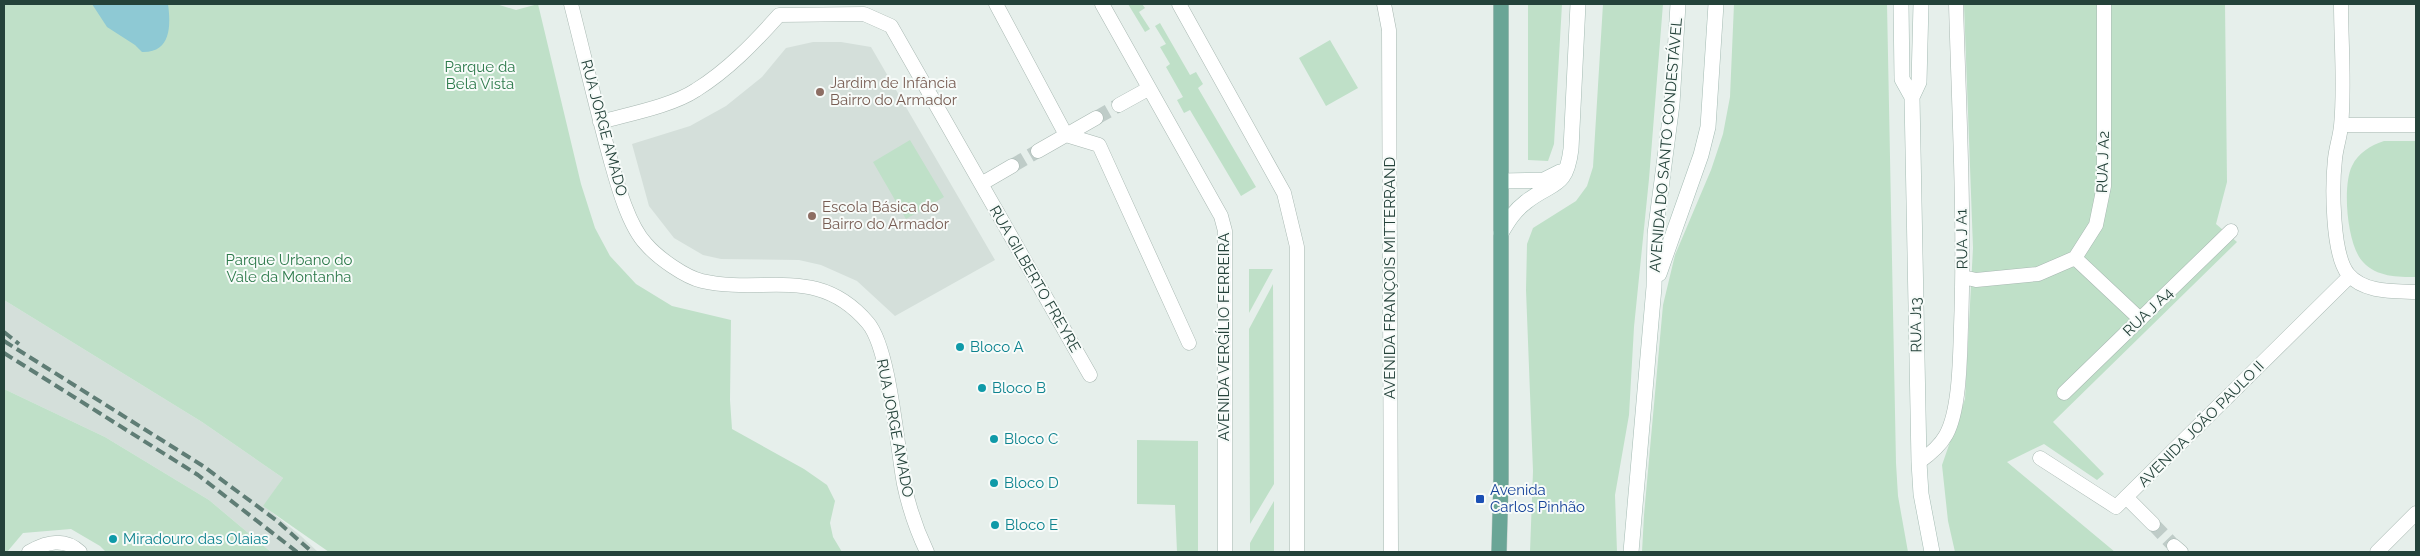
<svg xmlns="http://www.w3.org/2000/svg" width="2420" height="556" font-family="Raleway,sans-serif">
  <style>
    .built { fill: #d4dfda }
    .green { fill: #bfe0c8 }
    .water { fill: #8ec9d4 }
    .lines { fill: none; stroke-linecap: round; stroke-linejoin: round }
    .street-tunnel { stroke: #bfccc8; stroke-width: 14; stroke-dasharray: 14 7; stroke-linecap: butt }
    .street-casing { stroke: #a8b8b2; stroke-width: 15 }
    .secondary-casing { stroke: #a4bbb3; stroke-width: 16 }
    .primary-casing { stroke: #c2cac8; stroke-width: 16 }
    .street { stroke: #fff; stroke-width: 14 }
    .secondary { stroke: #fff; stroke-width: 15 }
    .primary { stroke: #6aa596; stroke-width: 15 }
    .rail { stroke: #5f7d75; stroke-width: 4; stroke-dasharray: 10 5; stroke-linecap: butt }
    .education-dot { fill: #8d6e63; stroke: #f7fbf9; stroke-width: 2 }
    .culture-dot { fill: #0f9aa8; stroke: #f7fbf9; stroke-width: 2 }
    .transit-dot { fill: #1a4fb4; stroke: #f7fbf9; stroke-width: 2 }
    .labels { text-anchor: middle; stroke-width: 4; stroke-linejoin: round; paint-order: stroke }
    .park-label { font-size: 15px; fill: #2d7a4b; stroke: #f7fbf9 }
    .education-label { font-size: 15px; fill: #785e54; stroke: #f7fbf9; text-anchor: start }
    .street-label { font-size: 15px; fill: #24423a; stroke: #f7fbf9 }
    .culture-label { font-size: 15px; fill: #0d838f; stroke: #f7fbf9; text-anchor: start }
    .transit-label { font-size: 15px; fill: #164399; stroke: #f7fbf9; text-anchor: start }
  </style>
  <rect width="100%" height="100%" fill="#e6efeb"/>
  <!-- built -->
  <path class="built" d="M 813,42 L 841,42 L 871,47 L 995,260 L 895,316 L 857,281 L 821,265 L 799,260 L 721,259 L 703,255 L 674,238 L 649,206 L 632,144 L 690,126 L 726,106 L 762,77 L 786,48 Z
    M 4,300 L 202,422 L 283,478 L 264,506 L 301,536 L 318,552 L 271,552 L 209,500 L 105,437 L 4,389 Z"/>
  <!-- green -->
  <path class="green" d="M 4,4 L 496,4 L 516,10 L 538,4 L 581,184 L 595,228 L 610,256 L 636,284 L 672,306 L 731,320 L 730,400 L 732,429 L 804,469 L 827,485 L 835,501 L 830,523 L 833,537 L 842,552 L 329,552 L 263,506 L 283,478 L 202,422 L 4,300 Z
    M 1128,4 L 1142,4 L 1145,8 L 1139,12 L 1150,29 L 1145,32 Z
    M 1528,4 L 1562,4 L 1554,144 L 1548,161 L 1528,160 Z
    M 1603,4 L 1663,4 L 1649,179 L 1634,327 L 1629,415 L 1615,495 L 1617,552 L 1530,552 L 1533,471 L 1526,290 L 1527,244 L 1533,228 L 1576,201 L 1587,186 L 1593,167 Z
    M 1734,4 L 1887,4 L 1896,463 L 1898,496 L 1908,552 L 1642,552 L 1644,515 L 1663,305 L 1675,255 L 1711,170 L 1723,134 L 1730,97 Z
    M 1964,4 L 2225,4 L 2227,182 L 2216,224 L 2237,242 L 2053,422 L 2104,474 L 2097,480 L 2044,444 L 2007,462 L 2115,552 L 1955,552 L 1948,521 L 1942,465 L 1965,399 L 1973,248 Z
    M 1160,23 L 1190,75 L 1196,72 L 1203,84 L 1198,88 L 1256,187 L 1241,196 L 1190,110 L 1184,113 L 1177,100 L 1183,97 L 1166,67 L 1170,64 L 1160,47 L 1166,44 L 1155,26 Z
    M 1330,40 L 1358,88 L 1326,106 L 1299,58 Z
    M 910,140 L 944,197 L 906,219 L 873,162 Z
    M 2384,141 L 2416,141 L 2416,277 C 2397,277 2377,277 2363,262 C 2347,246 2342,186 2352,166 C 2358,153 2371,145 2384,141 Z
    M 1249,269 L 1273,269 L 1249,313 Z
    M 1273,284 L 1274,484 L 1250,524 L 1249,329 Z
    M 4,389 L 105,437 L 209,500 L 271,552 L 106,552 L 100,546 L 71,529 L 23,533 L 7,552 L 4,552 Z
    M 1137,440 L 1198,441 L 1198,552 L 1177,552 L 1175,505 L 1137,504 Z
    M 1274,501 L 1274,552 L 1250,552 L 1250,543 Z"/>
  <!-- water -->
  <path class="water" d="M 92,4 L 168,4 C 171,26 171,53 142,52 L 135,45 L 107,27 Z"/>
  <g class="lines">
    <!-- street-tunnel -->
    <path class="street-tunnel" d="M 1096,118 L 1119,105
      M 1012,166 L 1038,151
      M 2153,524 L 2174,546"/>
    <defs>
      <path id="street" d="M 571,4 C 584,55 596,107 610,158 C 617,183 628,225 646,244 C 658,258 685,277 702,281 C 765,295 818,264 868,323 C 890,349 897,447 904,484 C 909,508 917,531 927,552
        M 996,4 L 1066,135 L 1099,145 L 1189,343
        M 1102,4 L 1221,216 L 1225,231 L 1225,552
        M 1179,4 L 1284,193 L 1297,247 L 1297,552
        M 1384,4 L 1389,30 L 1391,552
        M 2341,4 C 2341,43 2345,87 2341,126 C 2340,137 2336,148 2335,159 C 2332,186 2332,254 2348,274 C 2364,293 2394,291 2416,292
        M 1119,105 L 1148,89
        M 600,122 C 629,114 672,106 696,90 C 728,70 754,43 779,15 L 864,14 L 891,26 L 1090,375
        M 2341,125 L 2416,125
        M 1038,151 L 1096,118
        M 981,184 L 1012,166
        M 2075,258 L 2140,319
        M 1963,277 L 1976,280 L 2038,274 L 2075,258 L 2096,225 L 2104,186 L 2104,4
        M 2064,393 L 2231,231
        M 2040,458 L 2116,507 L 2350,276
        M 1919,462 C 1929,455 1940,446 1946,435 C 1960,410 1960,356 1961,327 C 1965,219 1959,111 1956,4
        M 2126,497 L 2153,524
        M 2174,546 L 2181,552
        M 29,552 C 46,542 64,537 80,552
        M 2377,552 L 2416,513"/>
      <path id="secondary" d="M 1901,4 L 1902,79 L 1912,97
        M 1921,4 L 1919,82 L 1912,97 L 1919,462 L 1921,494 L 1932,552
        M 1502,181 L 1544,180 L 1560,172
        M 1501,233 C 1508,221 1514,211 1526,202 C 1552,181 1566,190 1571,149 L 1578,4
        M 1659,274 L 1701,155 L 1708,127 L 1716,4
        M 1631,552 L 1654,287 L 1655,234 L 1672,104 L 1678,4"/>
      <path id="primary" d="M 1499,552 L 1501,479 L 1501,4"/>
    </defs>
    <!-- street casing -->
    <use href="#street" class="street-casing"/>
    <!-- secondary casing -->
    <use href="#secondary" class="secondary-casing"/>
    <!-- primary casing -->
    <use href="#primary" class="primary-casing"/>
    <!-- street -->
    <use href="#street" class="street"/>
    <!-- secondary -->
    <use href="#secondary" class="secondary"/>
    <!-- primary -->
    <use href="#primary" class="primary"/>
    <!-- rail -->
    <path class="rail" d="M 4,332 L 19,344
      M 4,341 L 203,466 L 276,520 L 312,552
      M 4,353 L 198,475 L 297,552"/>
  </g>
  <!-- markers -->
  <g class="education-dot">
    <circle cx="820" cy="92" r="5"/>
    <circle cx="812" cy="216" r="5"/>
  </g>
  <g class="culture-dot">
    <circle cx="960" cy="347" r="5"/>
    <circle cx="982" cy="388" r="5"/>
    <circle cx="994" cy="439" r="5"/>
    <circle cx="994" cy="483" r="5"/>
    <circle cx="995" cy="525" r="5"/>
    <circle cx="113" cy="539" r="5"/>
  </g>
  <rect class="transit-dot" x="1475" y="494" width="10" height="10" rx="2.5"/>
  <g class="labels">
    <!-- park labels -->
    <g class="park-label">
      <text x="480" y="72">Parque da<tspan x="480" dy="17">Bela Vista</tspan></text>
      <text x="289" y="265">Parque Urbano do<tspan x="289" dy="17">Vale da Montanha</tspan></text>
    </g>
    <!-- education labels -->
    <g class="education-label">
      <text x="830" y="88">Jardim de Infância<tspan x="830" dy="17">Bairro do Armador</tspan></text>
      <text x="822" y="212">Escola Básica do<tspan x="822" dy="17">Bairro do Armador</tspan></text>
    </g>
    <!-- street labels -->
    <g class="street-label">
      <text transform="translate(604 128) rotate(75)" y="5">RUA JORGE AMADO</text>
      <text transform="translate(1666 145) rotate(-85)" y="5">AVENIDA DO SANTO CONDESTÁVEL</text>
      <text transform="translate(2103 162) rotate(-88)" y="5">RUA J A2</text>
      <text transform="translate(1962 239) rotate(-91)" y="5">RUA J A1</text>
      <text transform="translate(1390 278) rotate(-90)" y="5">AVENIDA FRANÇOIS MITTERRAND</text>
      <text transform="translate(1035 279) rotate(60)" y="5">RUA GILBERTO FREYRE</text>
      <text transform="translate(2148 312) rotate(-44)" y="5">RUA J A4</text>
      <text transform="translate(1916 325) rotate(-91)" y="5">RUA J13</text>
      <text transform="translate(1224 337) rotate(-90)" y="5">AVENIDA VERGÍLIO FERREIRA</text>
      <text transform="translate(2201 424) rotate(-45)" y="5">AVENIDA JOÃO PAULO II</text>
      <text transform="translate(895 428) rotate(79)" y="5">RUA JORGE AMADO</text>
    </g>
    <!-- culture labels -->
    <g class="culture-label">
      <text x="970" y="352">Bloco A</text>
      <text x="992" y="393">Bloco B</text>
      <text x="1004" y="444">Bloco C</text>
      <text x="1004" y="488">Bloco D</text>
      <text x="1005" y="530">Bloco E</text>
      <text x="123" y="544">Miradouro das Olaias</text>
    </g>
    <!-- transit labels -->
    <g class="transit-label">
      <text x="1490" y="495">Avenida<tspan x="1490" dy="17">Carlos Pinhão</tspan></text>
    </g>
  </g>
  <!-- border -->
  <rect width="2420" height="556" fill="none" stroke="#24423a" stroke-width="10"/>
</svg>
